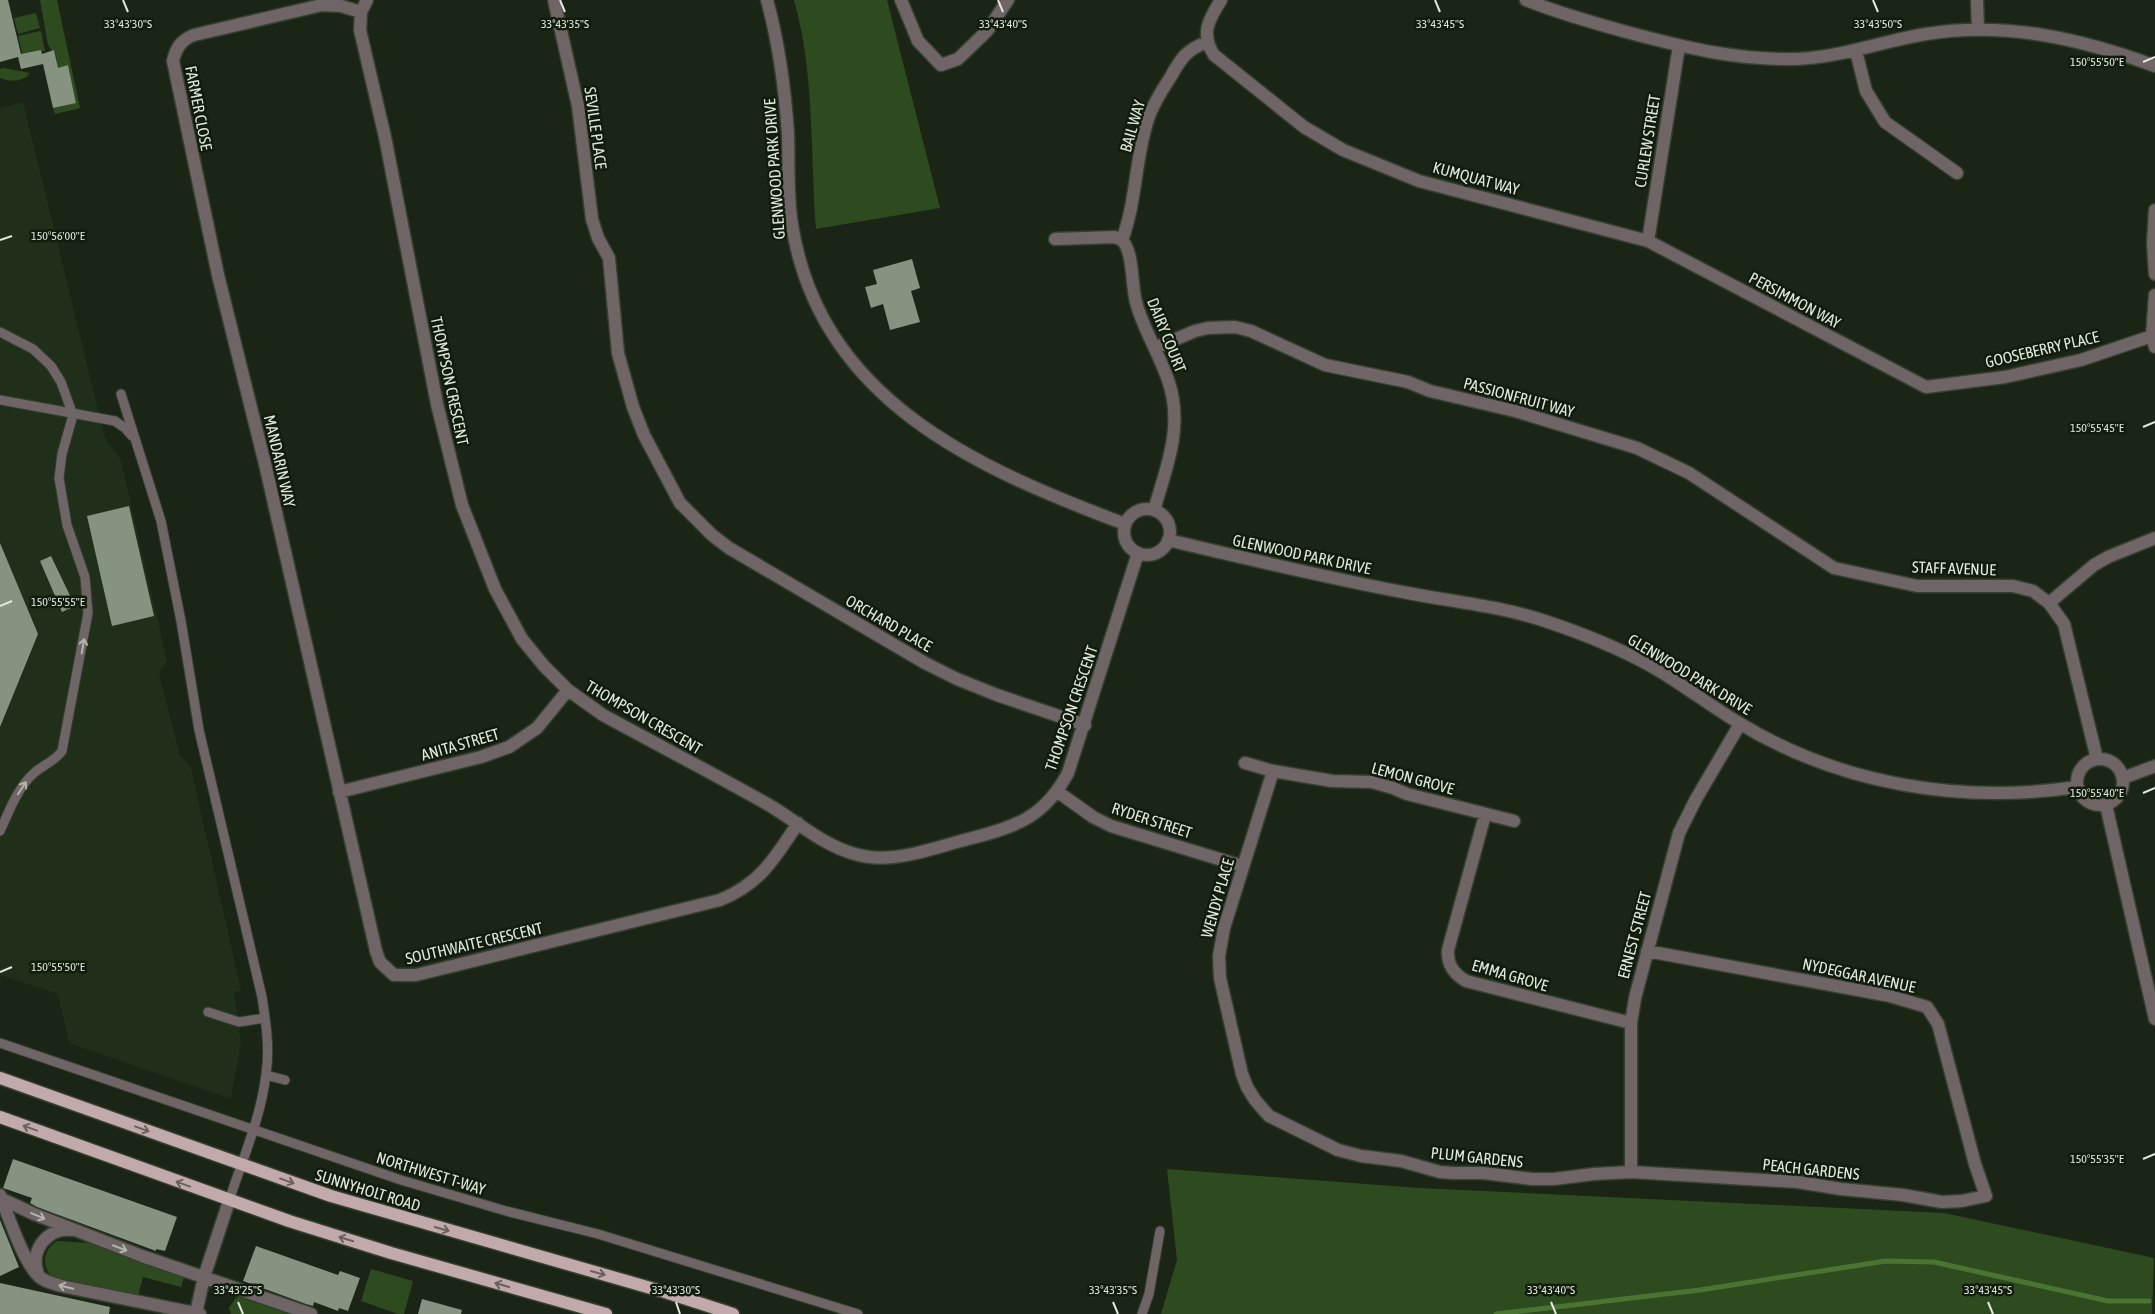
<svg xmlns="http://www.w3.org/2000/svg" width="2155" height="1314" font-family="'Asap Condensed',sans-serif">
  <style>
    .built { fill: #202f19 }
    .green { fill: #2e4b1f }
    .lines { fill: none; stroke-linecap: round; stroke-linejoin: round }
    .stream { stroke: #497432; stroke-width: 5 }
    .building { fill: #869380 }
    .service-casing { stroke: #364031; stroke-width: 11 }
    .minor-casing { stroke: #364031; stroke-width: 15 }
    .tertiary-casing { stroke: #364031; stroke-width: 15 }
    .primary-casing { stroke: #364031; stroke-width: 15 }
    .service { stroke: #706566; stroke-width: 9 }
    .minor { stroke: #706566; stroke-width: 12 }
    .tertiary { stroke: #706566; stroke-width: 12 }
    .primary { stroke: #c1a9ac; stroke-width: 12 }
    .oneway { stroke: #b4b4ae }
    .oneway2 { stroke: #69625c }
    .ticks { fill: none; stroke: #e1e8de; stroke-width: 2 }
    .labels { text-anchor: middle; stroke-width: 5; stroke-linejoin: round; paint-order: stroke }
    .street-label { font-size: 16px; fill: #e1e8de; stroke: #111c0c }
    .ticks-label { font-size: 12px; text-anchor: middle; fill: #e1e8de; stroke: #111c0c; stroke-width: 5; stroke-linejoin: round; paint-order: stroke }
  </style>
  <rect width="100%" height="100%" fill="#1a2515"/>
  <!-- built -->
  <path class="built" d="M 23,102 L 105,438 L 121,460 L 167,661 L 159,674 L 180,755 L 191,768 L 241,990 L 234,993 L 241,1043 L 231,1099 L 69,1043 L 58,994 L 0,975 L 0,108 Z"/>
  <!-- green -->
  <path class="green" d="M 40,0 L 57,0 L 80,108 L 55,114 L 53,108 L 76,102 L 68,66 L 58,68 L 55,61 L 57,60 L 54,51 L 52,51 L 48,45 Z
    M 794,0 L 887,0 L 940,208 L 816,229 C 810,153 815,74 794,0 Z
    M 36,13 L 40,28 L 18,34 L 14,18 Z
    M 41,31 L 45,51 L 42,51 L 41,50 L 23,56 L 18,36 Z
    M 4,68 L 30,73 C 24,82 10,82 0,78 L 0,69 Z
    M 1167,1169 L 1419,1188 L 1944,1213 L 2154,1258 L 2152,1314 L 1161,1314 L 1177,1260 Z
    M 57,1241 L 90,1243 L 184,1277 L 181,1287 L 143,1277 L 138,1296 L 52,1277 C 41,1265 43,1250 57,1241 Z
    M 371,1269 L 413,1281 L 404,1314 L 398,1314 L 361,1301 Z
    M 237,1296 L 288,1314 L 231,1314 L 229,1308 Z"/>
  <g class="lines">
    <!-- stream -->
    <path class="stream" d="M 1496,1314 L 1700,1290 L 1886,1261 L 1934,1262 L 2108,1301 L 2149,1301"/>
  </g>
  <!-- building -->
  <path class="building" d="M 0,0 L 8,0 L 21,54 L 41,50 L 42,54 L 54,50 L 58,68 L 68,65 L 76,103 L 53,108 L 43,64 L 21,69 L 18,57 L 0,62 Z
    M 912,259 L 920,288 L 911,291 L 920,322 L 890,330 L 883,304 L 871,308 L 865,287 L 877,284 L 873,270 Z
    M 129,506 L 154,616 L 112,626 L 87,516 Z
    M 0,543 L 38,634 L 0,727 Z
    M 51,556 L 75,606 L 62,612 L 40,561 Z
    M 13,1159 L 177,1217 L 165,1251 L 156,1249 L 156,1251 L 37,1207 L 30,1203 L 32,1198 L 3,1188 Z
    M 0,1220 L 19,1267 L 0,1276 Z
    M 256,1246 L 338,1275 L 340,1271 L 360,1278 L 348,1311 L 339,1308 L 338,1311 L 314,1302 L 313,1306 L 306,1304 L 243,1281 Z
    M 0,1283 L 110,1307 L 109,1314 L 0,1314 Z
    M 422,1299 L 462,1310 L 461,1314 L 418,1314 Z"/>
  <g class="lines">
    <defs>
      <path id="service" d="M 0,332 L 33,349 L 51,366 L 61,382 L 73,415 L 62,454 L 59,478 L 67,525 L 85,577 L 88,613 L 62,751 C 55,761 43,765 34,773 C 17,788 9,812 0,831
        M 121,394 L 161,521 L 181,621 L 199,730 L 262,997 C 266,1023 270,1049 266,1074 C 261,1118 242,1160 229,1201
        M 0,400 L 115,421 L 125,428 L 132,436
        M 208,1012 L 239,1022 L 265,1018
        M 0,1043 L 401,1180 L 506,1211 L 598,1234 L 858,1314
        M 266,1075 L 285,1080
        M 1142,1314 L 1149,1294 L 1160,1231"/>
      <path id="minor" d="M 367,0 L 361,12 L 360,30 L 385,137 L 437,404 L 462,505 L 495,589 L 522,639 L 544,666 L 568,690 L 603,715 C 658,745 714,774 769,805 C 801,824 830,852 869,857 C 903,861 939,846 972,838 C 1017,827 1045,816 1068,773 L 1138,553
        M 554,0 L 578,106 L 592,219 L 598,238 L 609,258 L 618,353 L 633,407 L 644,435 L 680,503 L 712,535 L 729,548 L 925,663 L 957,679 L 997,695 L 1085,725
        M 901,0 L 918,41 L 941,65 L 958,59 L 987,31 L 1008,0
        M 1221,0 C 1209,19 1200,34 1214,55 L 1304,127 L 1343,150 L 1419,181 L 1648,241 L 1926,387 L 2005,377 L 2081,360 L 2152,336
        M 1526,0 C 1561,14 1597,24 1634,34 C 1691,49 1737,60 1797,59 C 1842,57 1883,41 1926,34 C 2005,21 2082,39 2155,66
        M 1977,0 L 1978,28
        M 361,12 L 341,6 L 322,5 L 194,35 C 181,40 176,48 173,61 L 218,275 L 265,464 L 376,951 L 380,962 L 394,975 L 416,975 L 720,900 C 760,884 775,858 798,823
        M 1856,51 L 1866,91 L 1885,122 L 1957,173
        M 2155,210 L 2153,244 L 2155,274
        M 1055,239 L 1115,237 L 1122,240 C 1134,253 1131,284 1136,302 C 1143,329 1159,353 1168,380 C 1184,425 1167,466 1154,510
        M 1122,240 C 1136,203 1135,163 1146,126 C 1150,109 1160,93 1170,78 C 1181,58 1186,50 1207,42
        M 1648,241 L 1679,46
        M 2155,295 L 2152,336 L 2155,347
        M 1155,348 L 1195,331 L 1208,328 L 1235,327 L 1251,331 L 1325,365 L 1408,382 L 1430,391 L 1515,411 L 1637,448 L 1689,473 L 1834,568 L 1917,586 L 2013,586 L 2033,591 L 2049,603 L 2064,624 L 2097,759
        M 2049,603 L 2094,565 L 2108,557 L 2155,538
        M 1245,763 L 1273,771 L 1224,928 L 1219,956 L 1220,978 L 1242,1074 L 1247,1087 L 1255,1100 L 1269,1116 L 1338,1150 L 1361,1156 L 1401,1161 L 1440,1172 L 1453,1173 L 1483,1173 L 1532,1179 L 1554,1179 L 1594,1174 L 1631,1172 L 1798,1182 L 1841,1189 L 1903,1195 L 1942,1202 L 1962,1201 L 1986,1196 L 1975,1164 L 1938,1024 L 1927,1007 L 1890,996 L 1647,951
        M 1273,771 L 1332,781 L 1372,782 L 1393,788 L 1407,794 L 1514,821
        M 339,792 L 481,757 L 509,747 L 537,728 L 568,690
        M 1058,792 L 1093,817 L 1111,826 L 1242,866
        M 1485,815 L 1448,950 C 1447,965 1454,974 1466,981 L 1631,1023
        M 1631,1172 L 1631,1023 L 1635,998 L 1679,833 L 1696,799 L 1740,724
        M 0,1195 C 8,1215 25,1267 41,1278 C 48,1283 57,1285 66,1287 L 200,1314
        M 2,1199 L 34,1214 L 142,1256 L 311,1314
        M 38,1274 C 29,1250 48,1227 72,1230
        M 196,1313 L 204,1277 L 229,1201"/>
      <path id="tertiary" d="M 767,0 C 779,44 785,89 788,134 C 789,164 787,195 792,225 C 820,400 976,468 1125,524
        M1124 532a23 23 0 1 1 46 0a23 23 0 1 1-46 0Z
        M 1168,540 C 1248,559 1327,578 1408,593 C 1454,602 1500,606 1545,621 C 1581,633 1617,647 1651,666 C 1681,683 1709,705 1739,723 C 1841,785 1961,804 2077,787
        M2077 782a23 23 0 1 1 46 0a23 23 0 1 1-46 0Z
        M 2123,778 L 2155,766
        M 2106,805 L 2155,1019"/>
      <path id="primary" d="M 0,1078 L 331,1196 L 668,1293 L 733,1314
        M 0,1117 L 289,1221 L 391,1253 L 606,1314"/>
    </defs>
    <!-- service casing -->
    <use href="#service" class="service-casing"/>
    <!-- minor casing -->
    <use href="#minor" class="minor-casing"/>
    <!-- tertiary casing -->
    <use href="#tertiary" class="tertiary-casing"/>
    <!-- primary casing -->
    <use href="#primary" class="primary-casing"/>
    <!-- service -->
    <use href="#service" class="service"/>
    <!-- minor -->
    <use href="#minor" class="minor"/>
    <!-- tertiary -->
    <use href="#tertiary" class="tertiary"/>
    <!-- primary -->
    <use href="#primary" class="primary"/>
  </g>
  <!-- one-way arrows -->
  <defs><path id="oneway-shaft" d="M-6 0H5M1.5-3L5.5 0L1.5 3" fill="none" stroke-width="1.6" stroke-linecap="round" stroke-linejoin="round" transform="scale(1.25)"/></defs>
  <g class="oneway">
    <use href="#oneway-shaft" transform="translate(83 646) rotate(-80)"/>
    <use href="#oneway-shaft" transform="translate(22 788) rotate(-57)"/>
    <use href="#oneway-shaft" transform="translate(38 1216) rotate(23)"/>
    <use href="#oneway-shaft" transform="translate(120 1248) rotate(21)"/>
    <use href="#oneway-shaft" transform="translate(66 1287) rotate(-166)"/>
  </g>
  <g class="oneway2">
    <use href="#oneway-shaft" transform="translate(30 1128) rotate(-160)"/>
    <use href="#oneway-shaft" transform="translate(142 1129) rotate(20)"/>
    <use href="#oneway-shaft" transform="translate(287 1181) rotate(20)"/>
    <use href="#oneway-shaft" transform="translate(183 1184) rotate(-160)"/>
    <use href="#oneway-shaft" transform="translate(442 1229) rotate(16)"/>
    <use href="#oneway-shaft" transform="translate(346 1239) rotate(-163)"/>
    <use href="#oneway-shaft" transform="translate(598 1273) rotate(16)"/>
    <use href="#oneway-shaft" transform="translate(502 1285) rotate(-164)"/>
  </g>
  <!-- ticks -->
  <path class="ticks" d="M 123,0 L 128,12M 560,0 L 565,12M 998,0 L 1003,12M 1435,0 L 1440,12M 1873,0 L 1878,12M 2143,62 L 2155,57M 0,240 L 12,236M 2143,427 L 2155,422M 0,606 L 12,601M 2143,793 L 2155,788M 0,972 L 12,967M 2143,1159 L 2155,1154M 238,1302 L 243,1314M 676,1302 L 680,1314M 1113,1302 L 1118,1314M 1551,1302 L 1556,1314M 1988,1302 L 1993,1314"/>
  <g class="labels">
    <!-- street labels -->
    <g class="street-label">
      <text transform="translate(199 108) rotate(79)" y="6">FARMER CLOSE</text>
      <text transform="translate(1132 126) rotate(-74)" y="6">BAIL WAY</text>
      <text transform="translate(596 128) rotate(82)" y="6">SEVILLE PLACE</text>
      <text transform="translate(1647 141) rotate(-81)" y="6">CURLEW STREET</text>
      <text transform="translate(774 169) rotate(-94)" y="6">GLENWOOD PARK DRIVE</text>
      <text transform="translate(1476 178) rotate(15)" y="6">KUMQUAT WAY</text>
      <text transform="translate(1795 300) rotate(28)" y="6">PERSIMMON WAY</text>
      <text transform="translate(1167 335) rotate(68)" y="6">DAIRY COURT</text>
      <text transform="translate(2042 349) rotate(-13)" y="6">GOOSEBERRY PLACE</text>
      <text transform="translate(450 381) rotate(78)" y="6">THOMPSON CRESCENT</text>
      <text transform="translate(1519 397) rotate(15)" y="6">PASSIONFRUIT WAY</text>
      <text transform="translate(280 461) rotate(77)" y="6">MANDARIN WAY</text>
      <text transform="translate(1302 554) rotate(12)" y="6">GLENWOOD PARK DRIVE</text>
      <text transform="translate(1954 568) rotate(2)" y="6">STAFF AVENUE</text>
      <text transform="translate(889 623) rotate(30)" y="6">ORCHARD PLACE</text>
      <text transform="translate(1690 674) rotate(31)" y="6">GLENWOOD PARK DRIVE</text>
      <text transform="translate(1071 708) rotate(-71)" y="6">THOMPSON CRESCENT</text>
      <text transform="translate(644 717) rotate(30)" y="6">THOMPSON CRESCENT</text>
      <text transform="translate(460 744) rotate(-16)" y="6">ANITA STREET</text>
      <text transform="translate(1413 778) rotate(15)" y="6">LEMON GROVE</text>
      <text transform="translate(1152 820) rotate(18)" y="6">RYDER STREET</text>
      <text transform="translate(1217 898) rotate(-74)" y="6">WENDY PLACE</text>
      <text transform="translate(1634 935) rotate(-75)" y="6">ERNEST STREET</text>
      <text transform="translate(474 943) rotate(-13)" y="6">SOUTHWAITE CRESCENT</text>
      <text transform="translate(1510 975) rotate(16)" y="6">EMMA GROVE</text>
      <text transform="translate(1859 975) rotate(12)" y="6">NYDEGGAR AVENUE</text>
      <text transform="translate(1477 1157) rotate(6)" y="6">PLUM GARDENS</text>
      <text transform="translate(1811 1169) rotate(6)" y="6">PEACH GARDENS</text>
      <text transform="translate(431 1173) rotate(17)" y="6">NORTHWEST T-WAY</text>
      <text transform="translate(368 1190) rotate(17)" y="6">SUNNYHOLT ROAD</text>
    </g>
  </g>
  <g class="ticks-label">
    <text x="128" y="28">33°43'30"S</text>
    <text x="565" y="28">33°43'35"S</text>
    <text x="1003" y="28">33°43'40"S</text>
    <text x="1440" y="28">33°43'45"S</text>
    <text x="1878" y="28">33°43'50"S</text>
    <text x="2097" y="66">150°55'50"E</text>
    <text x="58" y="240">150°56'00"E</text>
    <text x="2097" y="432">150°55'45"E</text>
    <text x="58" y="606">150°55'55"E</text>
    <text x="2097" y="797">150°55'40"E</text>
    <text x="58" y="971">150°55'50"E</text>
    <text x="2097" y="1163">150°55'35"E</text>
    <text x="238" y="1294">33°43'25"S</text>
    <text x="676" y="1294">33°43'30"S</text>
    <text x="1113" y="1294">33°43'35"S</text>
    <text x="1551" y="1294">33°43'40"S</text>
    <text x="1988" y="1294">33°43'45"S</text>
  </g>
</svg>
